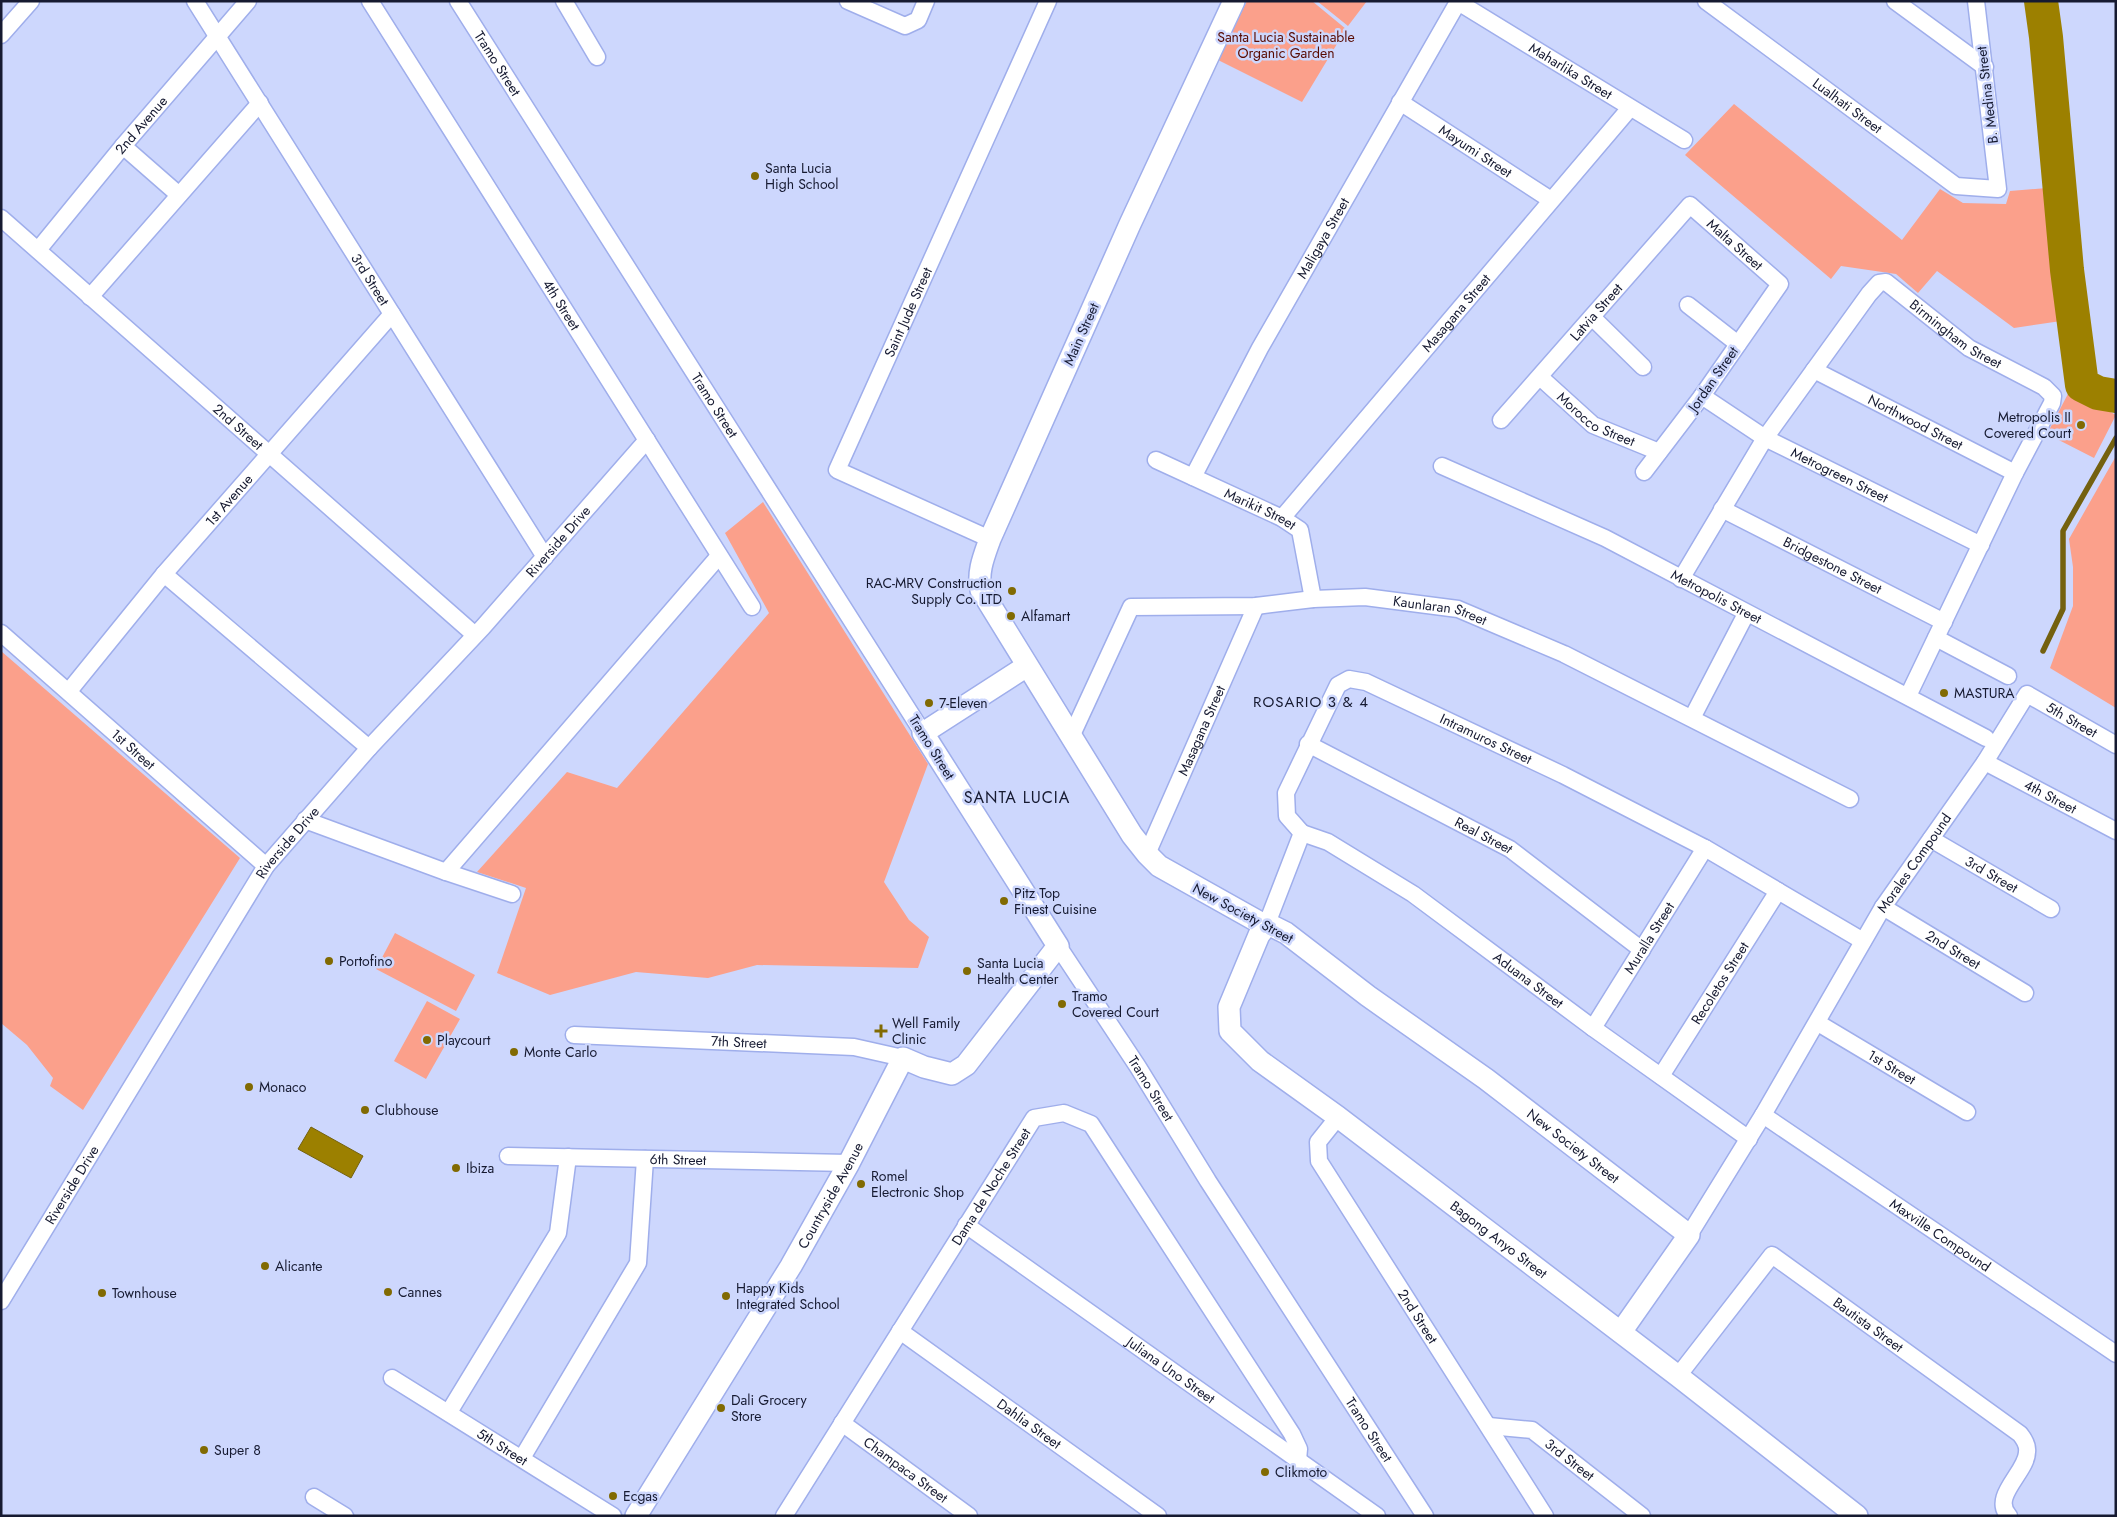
<svg xmlns="http://www.w3.org/2000/svg" width="2117" height="1517" font-family="Jost,sans-serif">
  <style>
    .green { fill: #fba08b }
    .water { fill: #9c8000; stroke: #74610f }
    .lines { fill: none; stroke-linecap: round; stroke-linejoin: round }
    .stream { stroke: #74610f; stroke-width: 5.5 }
    .river { stroke: #9c8000; stroke-width: 34 }
    .minor-casing { stroke: #9faeeb; stroke-width: 19 }
    .tertiary-casing { stroke: #9faeeb; stroke-width: 24 }
    .minor { stroke: #fff; stroke-width: 16 }
    .tertiary { stroke: #fff; stroke-width: 21 }
    .poi-dot { fill: #816a02; stroke: #cdd7fd; stroke-width: 2 }
    .labels { text-anchor: middle; stroke-width: 5; stroke-linejoin: round; paint-order: stroke }
    .park-label { font-size: 14px; fill: #580a00; stroke: #cdd7fd }
    .street-label { font-size: 14px; fill: #161a31; stroke: #cdd7fd }
    .poi-label { font-size: 14px; fill: #161a31; stroke: #cdd7fd; text-anchor: start }
    .neighbourhood-label { font-size: 15px; letter-spacing: 1px; fill: #161a31; stroke: #cdd7fd }
    .quarter-label { font-size: 16px; letter-spacing: 1px; fill: #161a31; stroke: #cdd7fd }
  </style>
  <rect width="100%" height="100%" fill="#cdd7fd"/>
  <!-- green -->
  <path class="green" d="M 1247,1 L 1312,1 L 1346,29 L 1302,102 L 1218,60 Z
    M 1317,1 L 1367,1 L 1348,26 Z
    M 1734,104 L 1902,240 L 1940,189 L 1963,203 L 2006,204 L 2010,191 L 2047,188 L 2061,321 L 2014,328 L 1937,271 L 1918,293 L 1896,274 L 1841,266 L 1831,279 L 1685,155 Z
    M 2070,390 L 2116,415 L 2094,458 L 2047,434 Z
    M 2116,456 L 2116,708 L 2050,668 L 2073,606 L 2073,567 L 2069,539 Z
    M 763,502 L 928,764 L 884,882 L 909,920 L 929,937 L 918,968 L 757,965 L 708,978 L 636,972 L 550,995 L 497,973 L 526,888 L 477,872 L 567,772 L 617,788 L 769,613 L 725,533 Z
    M 1,651 L 240,858 L 83,1110 L 50,1086 L 53,1078 L 27,1045 L 1,1023 Z
    M 395,933 L 475,975 L 456,1011 L 376,969 Z
    M 427,1001 L 460,1019 L 426,1079 L 394,1061 Z"/>
  <!-- water -->
  <path class="water" d="M 311,1127 L 363,1156 L 351,1178 L 298,1149 Z"/>
  <g class="lines">
    <!-- stream -->
    <path class="stream" d="M 2043,651 L 2063,609 L 2063,531 L 2116,438"/>
    <!-- river -->
    <path class="river" d="M 2041,1 L 2046,37 L 2067,270 L 2082,385 L 2098,393 L 2116,396"/>
    <defs>
      <g id="minor">
        <path id="s1" d="M 195,1 L 545,557"/>
        <path id="s2" d="M 370,1 L 752,607"/>
        <path id="s3" d="M 458,1 L 923,733"/>
        <path d="M 564,1 L 597,57"/>
        <path d="M 848,1 L 905,26 L 918,20 L 926,1"/>
        <path id="s4" d="M 1706,1 L 1956,186 L 1998,189 L 1976,1"/>
        <path d="M 1895,1 L 1985,67"/>
        <path d="M 1,35 L 31,1"/>
        <path id="s5" d="M 1400,102 L 1551,200"/>
        <path d="M 123,146 L 179,195"/>
        <path id="s6" d="M 1,218 L 475,635"/>
        <path id="s7" d="M 38,250 L 123,146 L 248,1"/>
        <path d="M 90,297 L 260,103"/>
        <path d="M 1688,305 L 1738,344"/>
        <path d="M 1592,317 L 1643,367"/>
        <path id="s8" d="M 1814,370 L 2015,473"/>
        <path id="s9" d="M 1540,377 L 1593,425 L 1659,452"/>
        <path id="s10" d="M 1702,396 L 1765,438 L 1981,545"/>
        <path id="s11" d="M 1501,420 L 1690,205 L 1780,284 L 1702,396 L 1644,472"/>
        <path id="s12" d="M 1156,460 L 1282,518 L 1300,530 L 1313,599"/>
        <path id="s13" d="M 1442,466 L 1605,538 L 1986,738"/>
        <path id="s14" d="M 1193,477 L 1260,348 L 1458,2 L 1684,140"/>
        <path id="s15" d="M 1722,509 L 1944,622"/>
        <path id="s16" d="M 1282,518 L 1630,108"/>
        <path id="s17" d="M 990,539 L 837,470 L 1048,1"/>
        <path d="M 164,574 L 369,748"/>
        <path id="s18" d="M 1681,579 L 1765,438 L 1869,294 L 1879,283 L 1886,282 L 1969,348 L 2044,387 L 2053,396 L 2052,403 L 2015,473 L 1908,696"/>
        <path id="s19" d="M 1,633 L 266,866"/>
        <path d="M 1936,638 L 2008,676"/>
        <path id="s20" d="M 69,691 L 164,574 L 392,314"/>
        <path d="M 1692,718 L 1746,614"/>
        <path id="s21" d="M 1071,737 L 1131,607 L 1256,606 L 1313,599 L 1365,597 L 1458,609 L 1564,654 L 1850,799"/>
        <path id="s22" d="M 1308,744 L 1510,849 L 1642,950"/>
        <path id="s23" d="M 1985,762 L 2116,831"/>
        <path d="M 305,820 L 446,872 L 512,894"/>
        <path id="s24" d="M 1302,833 L 1287,816 L 1286,793 L 1338,685 L 1349,679 L 1366,682 L 1563,775 L 1705,848 L 1863,941"/>
        <path id="s25" d="M 1302,833 L 1328,842 L 1413,894 L 1593,1028 L 1749,1139"/>
        <path id="s26" d="M 1931,839 L 2051,909"/>
        <path id="s27" d="M 1147,854 L 1256,606"/>
        <path d="M 446,872 L 719,556"/>
        <path id="s28" d="M 1883,907 L 2025,993"/>
        <path d="M 1266,926 L 1302,833"/>
        <path id="s29" d="M 1058,946 L 1138,1067 L 1208,1181 L 1425,1516"/>
        <path id="s30" d="M 1818,1023 L 1967,1112"/>
        <path id="s31" d="M 1593,1028 L 1705,848"/>
        <path id="s32" d="M 574,1035 L 854,1047 L 903,1058"/>
        <path id="s33" d="M 1661,1076 L 1778,891"/>
        <path id="s34" d="M 1763,1115 L 2116,1354"/>
        <path id="s35" d="M 1338,1117 L 1318,1142 L 1319,1161 L 1545,1516"/>
        <path id="s36" d="M 508,1156 L 849,1163"/>
        <path id="s37" d="M 966,1225 L 1377,1516"/>
        <path id="s38" d="M 1689,1235 L 1763,1115 L 1883,907 L 1985,762 L 2027,694 L 2116,745"/>
        <path id="s39" d="M 1,1301 L 266,866 L 369,748 L 483,627 L 647,440"/>
        <path id="s40" d="M 900,1331 L 1158,1516"/>
        <path id="s41" d="M 1678,1376 L 1772,1255 L 2020,1434 C 2024,1439 2028,1445 2027,1452 C 2027,1472 1990,1497 2009,1516"/>
        <path id="s42" d="M 392,1378 L 613,1516"/>
        <path d="M 449,1412 L 558,1233 L 568,1157"/>
        <path id="s43" d="M 842,1423 L 969,1516"/>
        <path id="s44" d="M 1489,1426 L 1532,1430 L 1642,1516"/>
        <path d="M 522,1458 L 638,1263 L 645,1159"/>
        <path d="M 314,1497 L 345,1516"/>
        <path id="s45" d="M 784,1516 L 1034,1118 L 1064,1113 L 1091,1124 L 1292,1434 L 1299,1449 L 1298,1460"/>
      </g>
      <g id="tertiary">
        <path id="s46" d="M 1234,1 L 1130,224 L 990,539 C 984,556 977,572 981,590 L 1132,835 L 1147,854 L 1159,866 L 1266,926 L 1274,927 L 1286,933 L 1368,996 L 1486,1079 L 1689,1235 L 1621,1332"/>
        <path id="s47" d="M 1266,926 L 1259,935 L 1229,1007 L 1230,1031 L 1260,1061 L 1338,1117 L 1678,1376 L 1857,1516"/>
        <path id="s48" d="M 636,1516 L 791,1266 L 849,1163 L 903,1058 L 924,1067 L 952,1074 L 966,1065 L 1058,946 L 923,733 L 1027,666"/>
      </g>
    </defs>
    <!-- minor casing -->
    <use href="#minor" class="minor-casing"/>
    <!-- tertiary casing -->
    <use href="#tertiary" class="tertiary-casing"/>
    <!-- minor -->
    <use href="#minor" class="minor"/>
    <!-- tertiary -->
    <use href="#tertiary" class="tertiary"/>
  </g>
  <!-- markers -->
  <g class="poi-dot">
    <circle cx="755" cy="176" r="5"/>
    <circle cx="2081" cy="425" r="5"/>
    <circle cx="1012" cy="591" r="5"/>
    <circle cx="1011" cy="616" r="5"/>
    <circle cx="1944" cy="693" r="5"/>
    <circle cx="929" cy="703" r="5"/>
    <circle cx="1004" cy="901" r="5"/>
    <circle cx="329" cy="961" r="5"/>
    <circle cx="967" cy="971" r="5"/>
    <circle cx="1062" cy="1004" r="5"/>
    <path d="M878.5 1023.5h5v5h5v5h-5v5h-5v-5h-5v-5h5z"/>
    <circle cx="427" cy="1040" r="5"/>
    <circle cx="514" cy="1052" r="5"/>
    <circle cx="249" cy="1087" r="5"/>
    <circle cx="365" cy="1110" r="5"/>
    <circle cx="456" cy="1168" r="5"/>
    <circle cx="861" cy="1184" r="5"/>
    <circle cx="265" cy="1266" r="5"/>
    <circle cx="388" cy="1292" r="5"/>
    <circle cx="102" cy="1293" r="5"/>
    <circle cx="726" cy="1296" r="5"/>
    <circle cx="721" cy="1408" r="5"/>
    <circle cx="204" cy="1450" r="5"/>
    <circle cx="1265" cy="1472" r="5"/>
    <circle cx="613" cy="1496" r="5"/>
  </g>
  <g class="labels">
    <!-- park labels -->
    <g class="park-label">
      <text x="1286" y="42">Santa Lucia Sustainable<tspan x="1286" dy="16">Organic Garden</tspan></text>
    </g>
    <!-- street labels -->
    <g class="street-label">
      <text dy="5" stroke="none"><textPath href="#s3" startOffset="74">Tramo Street</textPath></text>
      <text dy="5" stroke="none"><textPath href="#s14" startOffset="676">Maharlika Street</textPath></text>
      <text transform="translate(1987 95) rotate(-97)" y="5">B. Medina Street</text>
      <text dy="5" stroke="none"><textPath href="#s4" startOffset="176">Lualhati Street</textPath></text>
      <text dy="5" stroke="none"><textPath href="#s7" startOffset="162">2nd Avenue</textPath></text>
      <text dy="5" stroke="none"><textPath href="#s5" startOffset="90">Mayumi Street</textPath></text>
      <text dy="5" stroke="none"><textPath href="#s14" startOffset="272">Maligaya Street</textPath></text>
      <text dy="5" stroke="none"><textPath href="#s11" startOffset="346">Malta Street</textPath></text>
      <text dy="5" stroke="none"><textPath href="#s1" startOffset="329">3rd Street</textPath></text>
      <text dy="5" stroke="none"><textPath href="#s2" startOffset="359">4th Street</textPath></text>
      <text dy="5" stroke="none"><textPath href="#s17" startOffset="341">Saint Jude Street</textPath></text>
      <text dy="5" stroke="none"><textPath href="#s16" startOffset="269">Masagana Street</textPath></text>
      <text dy="5" stroke="none"><textPath href="#s11" startOffset="144">Latvia Street</textPath></text>
      <text dy="5" stroke="none"><textPath href="#s18" startOffset="451">Birmingham Street</textPath></text>
      <text transform="translate(1081 334) rotate(-66)" y="5">Main Street</text>
      <text transform="translate(1713 379) rotate(-55)" y="5">Jordan Street</text>
      <text dy="5" stroke="none"><textPath href="#s3" startOffset="479">Tramo Street</textPath></text>
      <text dy="5" stroke="none"><textPath href="#s9" startOffset="71">Morocco Street</textPath></text>
      <text dy="5" stroke="none"><textPath href="#s8" startOffset="114">Northwood Street</textPath></text>
      <text dy="5" stroke="none"><textPath href="#s6" startOffset="316">2nd Street</textPath></text>
      <text dy="5" stroke="none"><textPath href="#s10" startOffset="159">Metrogreen Street</textPath></text>
      <text dy="5" stroke="none"><textPath href="#s20" startOffset="249">1st Avenue</textPath></text>
      <text dy="5" stroke="none"><textPath href="#s12" startOffset="115">Marikit Street</textPath></text>
      <text dy="5" stroke="none"><textPath href="#s39" startOffset="946">Riverside Drive</textPath></text>
      <text dy="5" stroke="none"><textPath href="#s15" startOffset="124">Bridgestone Street</textPath></text>
      <text dy="5" stroke="none"><textPath href="#s13" startOffset="304">Metropolis Street</textPath></text>
      <text dy="5" stroke="none"><textPath href="#s21" startOffset="454">Kaunlaran Street</textPath></text>
      <text dy="5" stroke="none"><textPath href="#s38" startOffset="690">5th Street</textPath></text>
      <text dy="5" stroke="none"><textPath href="#s27" startOffset="135">Masagana Street</textPath></text>
      <text dy="5" stroke="none"><textPath href="#s24" startOffset="328">Intramuros Street</textPath></text>
      <text transform="translate(932 747) rotate(58)" y="5">Tramo Street</text>
      <text dy="5" stroke="none"><textPath href="#s19" startOffset="176">1st Street</textPath></text>
      <text dy="5" stroke="none"><textPath href="#s23" startOffset="74">4th Street</textPath></text>
      <text dy="5" stroke="none"><textPath href="#s22" startOffset="198">Real Street</textPath></text>
      <text dy="5" stroke="none"><textPath href="#s39" startOffset="541">Riverside Drive</textPath></text>
      <text dy="5" stroke="none"><textPath href="#s38" startOffset="435">Morales Compound</textPath></text>
      <text dy="5" stroke="none"><textPath href="#s26" startOffset="70">3rd Street</textPath></text>
      <text transform="translate(1243 913) rotate(28)" y="5">New Society Street</text>
      <text dy="5" stroke="none"><textPath href="#s31" startOffset="106">Muralla Street</textPath></text>
      <text dy="5" stroke="none"><textPath href="#s28" startOffset="82">2nd Street</textPath></text>
      <text dy="5" stroke="none"><textPath href="#s25" startOffset="271">Aduana Street</textPath></text>
      <text dy="5" stroke="none"><textPath href="#s33" startOffset="110">Recoletos Street</textPath></text>
      <text dy="5" stroke="none"><textPath href="#s32" startOffset="165">7th Street</textPath></text>
      <text dy="5" stroke="none"><textPath href="#s30" startOffset="86">1st Street</textPath></text>
      <text dy="5" stroke="none"><textPath href="#s29" startOffset="170">Tramo Street</textPath></text>
      <text dy="5" stroke="none"><textPath href="#s46" startOffset="1474">New Society Street</textPath></text>
      <text dy="5" stroke="none"><textPath href="#s36" startOffset="170">6th Street</textPath></text>
      <text dy="5" stroke="none"><textPath href="#s39" startOffset="136">Riverside Drive</textPath></text>
      <text dy="5" stroke="none"><textPath href="#s45" startOffset="389">Dama de Noche Street</textPath></text>
      <text dy="5" stroke="none"><textPath href="#s48" startOffset="375">Countryside Avenue</textPath></text>
      <text dy="5" stroke="none"><textPath href="#s34" startOffset="214">Maxville Compound</textPath></text>
      <text dy="5" stroke="none"><textPath href="#s47" startOffset="454">Bagong Anyo Street</textPath></text>
      <text dy="5" stroke="none"><textPath href="#s35" startOffset="235">2nd Street</textPath></text>
      <text dy="5" stroke="none"><textPath href="#s41" startOffset="272">Bautista Street</textPath></text>
      <text dy="5" stroke="none"><textPath href="#s37" startOffset="251">Juliana Uno Street</textPath></text>
      <text dy="5" stroke="none"><textPath href="#s40" startOffset="159">Dahlia Street</textPath></text>
      <text dy="5" stroke="none"><textPath href="#s29" startOffset="575">Tramo Street</textPath></text>
      <text dy="5" stroke="none"><textPath href="#s42" startOffset="130">5th Street</textPath></text>
      <text dy="5" stroke="none"><textPath href="#s44" startOffset="91">3rd Street</textPath></text>
      <text dy="5" stroke="none"><textPath href="#s43" startOffset="79">Champaca Street</textPath></text>
    </g>
    <!-- poi labels -->
    <g class="poi-label">
      <text x="765" y="173">Santa Lucia<tspan x="765" dy="16">High School</tspan></text>
      <text x="2071" y="422" text-anchor="end">Metropolis II<tspan x="2071" dy="16">Covered Court</tspan></text>
      <text x="1002" y="588" text-anchor="end">RAC-MRV Construction<tspan x="1002" dy="16">Supply Co. LTD</tspan></text>
      <text x="1021" y="621">Alfamart</text>
      <text x="1954" y="698">MASTURA</text>
      <text x="939" y="708">7-Eleven</text>
      <text x="1014" y="898">Pitz Top<tspan x="1014" dy="16">Finest Cuisine</tspan></text>
      <text x="339" y="966">Portofino</text>
      <text x="977" y="968">Santa Lucia<tspan x="977" dy="16">Health Center</tspan></text>
      <text x="1072" y="1001">Tramo<tspan x="1072" dy="16">Covered Court</tspan></text>
      <text x="892" y="1028">Well Family<tspan x="892" dy="16">Clinic</tspan></text>
      <text x="437" y="1045">Playcourt</text>
      <text x="524" y="1057">Monte Carlo</text>
      <text x="259" y="1092">Monaco</text>
      <text x="375" y="1115">Clubhouse</text>
      <text x="466" y="1173">Ibiza</text>
      <text x="871" y="1181">Romel<tspan x="871" dy="16">Electronic Shop</tspan></text>
      <text x="275" y="1271">Alicante</text>
      <text x="736" y="1293">Happy Kids<tspan x="736" dy="16">Integrated School</tspan></text>
      <text x="398" y="1297">Cannes</text>
      <text x="112" y="1298">Townhouse</text>
      <text x="731" y="1405">Dali Grocery<tspan x="731" dy="16">Store</tspan></text>
      <text x="214" y="1455">Super 8</text>
      <text x="1275" y="1477">Clikmoto</text>
      <text x="623" y="1501">Ecgas</text>
    </g>
    <!-- neighbourhood labels -->
    <g class="neighbourhood-label">
      <text x="1311" y="707">ROSARIO 3 &amp; 4</text>
    </g>
    <!-- quarter labels -->
    <g class="quarter-label">
      <text x="1017" y="803">SANTA LUCIA</text>
    </g>
  </g>
  <!-- border -->
  <rect width="2117" height="1517" fill="none" stroke="#161a31" stroke-width="5"/>
</svg>
